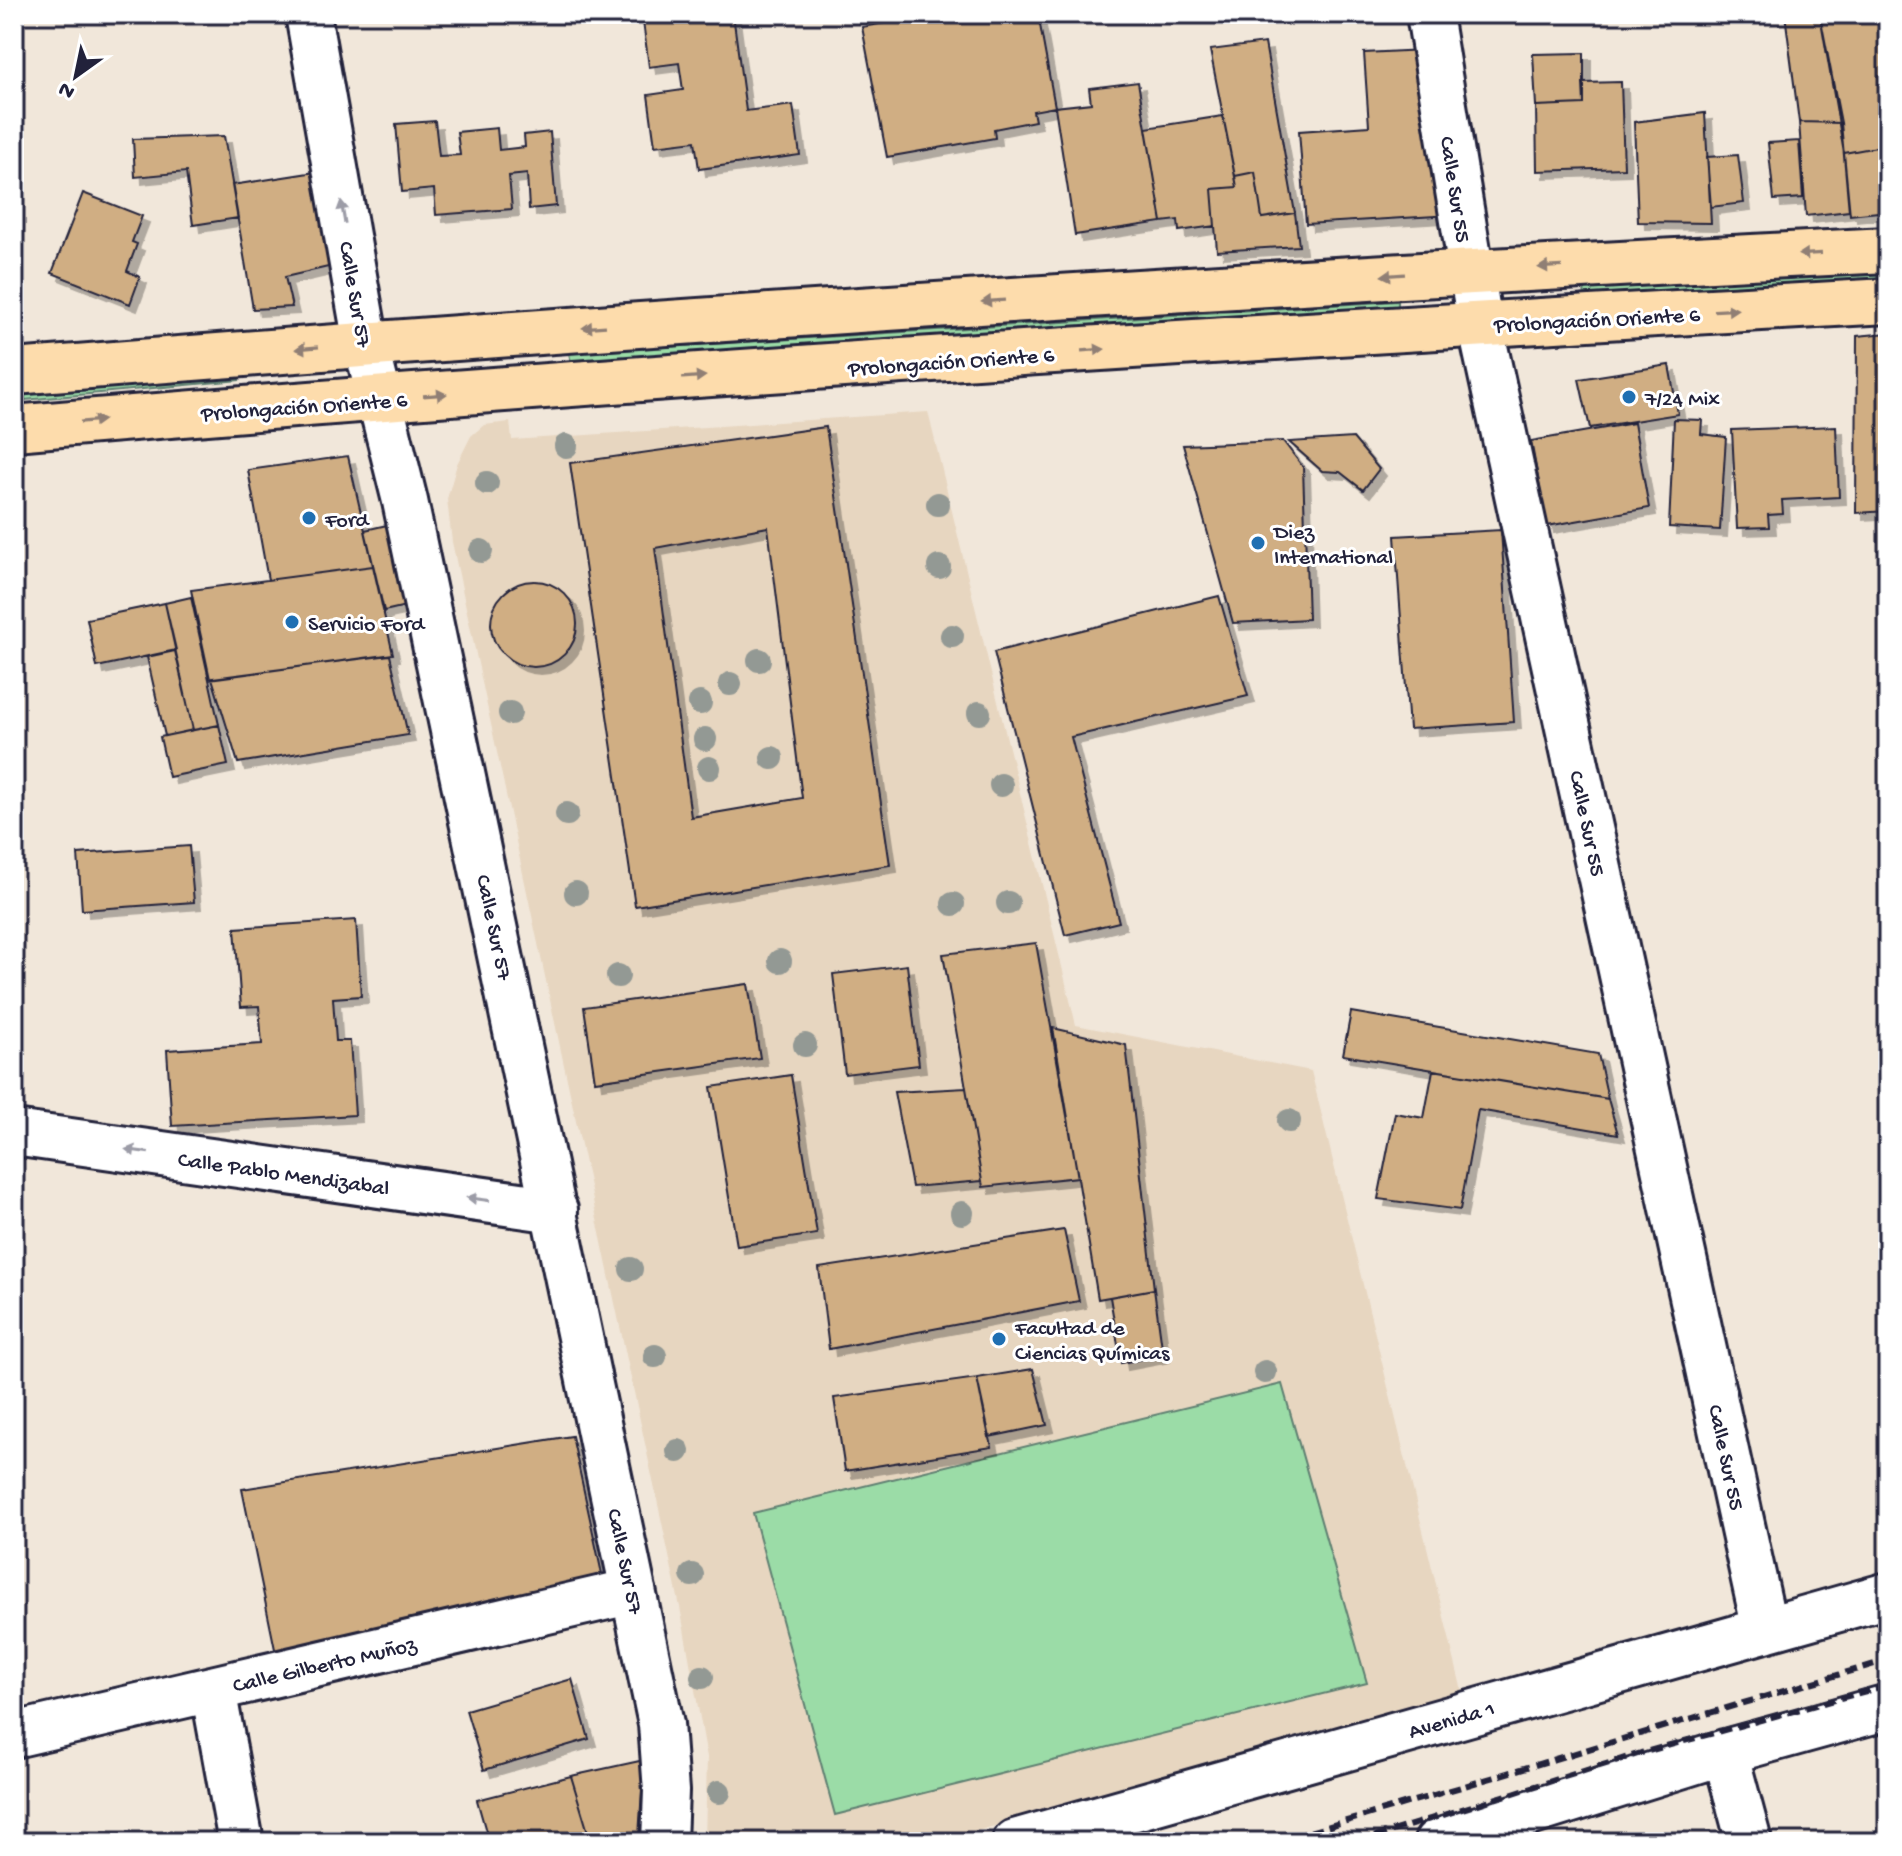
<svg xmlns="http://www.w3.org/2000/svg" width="1902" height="1856" font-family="'Gochi Hand',sans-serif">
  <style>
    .built { fill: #e7d6c0 }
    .green { fill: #9bdca7; stroke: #5e7f71; stroke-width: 2 }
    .building { fill: #d0ae83; stroke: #22223b; stroke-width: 2; fill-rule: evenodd; filter: url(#shadow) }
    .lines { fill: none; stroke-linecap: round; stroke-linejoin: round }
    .minor-casing { stroke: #22223b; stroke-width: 50 }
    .secondary-casing { stroke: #22223b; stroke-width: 50 }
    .primary-casing { stroke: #22223b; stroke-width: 50 }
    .minor { stroke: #fff; stroke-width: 44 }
    .secondary { stroke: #fff; stroke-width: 44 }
    .primary { stroke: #fddcac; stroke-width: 44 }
    .rail { stroke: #22223b; stroke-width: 6; stroke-dasharray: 12 6; stroke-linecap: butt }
    .tree { fill: #939994 }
    .oneway { fill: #9c9ca7 }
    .oneway2 { fill: #907f74 }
    .poi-dot { fill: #1f6fb2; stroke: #fff; stroke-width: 3 }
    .labels { text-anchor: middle; stroke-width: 6; stroke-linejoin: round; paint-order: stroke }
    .street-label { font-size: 22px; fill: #22223b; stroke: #fff }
    .poi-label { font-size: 22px; fill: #22223b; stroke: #fff; text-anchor: start }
  </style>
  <defs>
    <filter id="shadow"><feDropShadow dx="7" dy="7" stdDeviation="0" flood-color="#0004"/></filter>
  </defs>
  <rect width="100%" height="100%" fill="#f1e7da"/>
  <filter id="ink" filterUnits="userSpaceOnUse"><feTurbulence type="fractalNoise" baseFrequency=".0125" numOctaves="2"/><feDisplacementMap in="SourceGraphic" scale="16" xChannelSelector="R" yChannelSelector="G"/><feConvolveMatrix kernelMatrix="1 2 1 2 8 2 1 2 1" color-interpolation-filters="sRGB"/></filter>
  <g filter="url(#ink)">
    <!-- built -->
    <path class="built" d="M 928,412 L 1076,1025 L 1311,1071 L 1462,1691 L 939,1842 L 705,1842 L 707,1757 L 680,1607 L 452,542 L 447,499 L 457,464 L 471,436 L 484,425 L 510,422 L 512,440 Z"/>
    <!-- green -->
    <path class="green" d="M 1888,273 L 1888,282 L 1585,297 L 1584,288 Z
      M 1398,301 L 1398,311 L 571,363 L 569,353 Z
      M 238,371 L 239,380 L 14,401 L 14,391 Z
      M 1282,1384 L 1367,1683 L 835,1815 L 753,1513 Z"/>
    <!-- building -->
    <path class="building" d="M 642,14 L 733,14 L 746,111 L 793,105 L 800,155 L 699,169 L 695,141 L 655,146 L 648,95 L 683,90 L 679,63 L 649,67 Z
      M 936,14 L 1038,14 L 1055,107 L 1033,111 L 1035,121 L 994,129 L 995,138 L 887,157 L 862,27 Z
      M 1785,14 L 1820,15 L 1841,123 L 1799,122 Z
      M 1820,15 L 1885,18 L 1888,145 L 1844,153 Z
      M 1265,43 L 1295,213 L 1262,218 L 1255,172 L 1235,176 L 1210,50 Z
      M 1424,50 L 1452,215 L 1306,224 L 1299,131 L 1369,126 L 1364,53 Z
      M 1584,53 L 1584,104 L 1536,106 L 1533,54 Z
      M 1138,82 L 1162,222 L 1075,235 L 1055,107 L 1091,103 L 1089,88 Z
      M 1621,82 L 1624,168 L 1537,171 L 1536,106 L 1584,104 L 1583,83 Z
      M 1705,113 L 1711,223 L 1638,222 L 1634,122 Z
      M 1223,116 L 1237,187 L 1212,189 L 1215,226 L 1179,231 L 1178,220 L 1162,222 L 1146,128 Z
      M 435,121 L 439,156 L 460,155 L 457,132 L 497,128 L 499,150 L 525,147 L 524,135 L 550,132 L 556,206 L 529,209 L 527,174 L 509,176 L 512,209 L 436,215 L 434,189 L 402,192 L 396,124 Z
      M 1799,122 L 1841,123 L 1849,211 L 1806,216 Z
      M 224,136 L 238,218 L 193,225 L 186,172 L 135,177 L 133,139 Z
      M 1799,141 L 1803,198 L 1774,200 L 1768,143 Z
      M 1888,145 L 1888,211 L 1850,215 L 1844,153 Z
      M 1738,155 L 1744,203 L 1711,207 L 1707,157 Z
      M 322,171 L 337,265 L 285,277 L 292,307 L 253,309 L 232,185 Z
      M 1255,172 L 1262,218 L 1295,213 L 1299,246 L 1217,251 L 1212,189 L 1237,187 L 1235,176 Z
      M 83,193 L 142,216 L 132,242 L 137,244 L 127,271 L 140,277 L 130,304 L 52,273 Z
      M 1888,333 L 1888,511 L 1856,513 L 1857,336 Z
      M 1669,365 L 1678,414 L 1590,428 L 1579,379 Z
      M 1674,419 L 1702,420 L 1701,434 L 1726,437 L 1720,530 L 1669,527 Z
      M 1634,423 L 1649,508 L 1547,526 L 1531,441 Z
      M 1836,426 L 1839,497 L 1782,500 L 1783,514 L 1768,515 L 1769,527 L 1737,528 L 1732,430 Z
      M 826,427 L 890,865 L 635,906 L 570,463 ZM 768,527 L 802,798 L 691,817 L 655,548 Z
      M 1353,438 L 1379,469 L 1363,490 L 1340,472 L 1322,471 L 1289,442 Z
      M 1283,441 L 1303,467 L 1308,619 L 1233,623 L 1183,445 Z
      M 348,456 L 373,566 L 268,580 L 248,470 Z
      M 387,525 L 406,606 L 384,611 L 365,530 Z
      M 1501,530 L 1514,722 L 1409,729 L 1395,536 Z
      M 373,566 L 393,654 L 210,679 L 191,590 Z
      M491 624a43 43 0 1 1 86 0a43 43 0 1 1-86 0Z
      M 1219,596 L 1248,696 L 1071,737 L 1119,922 L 1065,935 L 994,652 Z
      M 191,597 L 219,725 L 193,730 L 165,603 Z
      M 165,603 L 176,650 L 97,667 L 87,619 Z
      M 175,651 L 193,730 L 165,736 L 147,657 Z
      M 390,655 L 408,735 L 238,763 L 212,678 Z
      M 219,725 L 228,765 L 169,777 L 160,737 Z
      M 189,846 L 194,902 L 82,910 L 78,854 Z
      M 356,920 L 361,996 L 333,998 L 336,1041 L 350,1041 L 355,1115 L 172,1126 L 167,1050 L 262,1044 L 259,1006 L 241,1007 L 235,928 Z
      M 1036,943 L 1078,1177 L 983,1187 L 943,954 Z
      M 907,965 L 919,1065 L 845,1074 L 833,974 Z
      M 748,984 L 760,1058 L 595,1081 L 584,1007 Z
      M 1351,1012 L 1598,1054 L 1608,1099 L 1343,1055 Z
      M 1053,1028 L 1126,1045 L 1154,1289 L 1098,1299 Z
      M 1433,1070 L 1608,1099 L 1618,1134 L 1478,1110 L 1460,1210 L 1378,1199 L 1395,1113 L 1424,1118 Z
      M 791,1075 L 817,1234 L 737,1246 L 711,1087 Z
      M 966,1088 L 982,1181 L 912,1187 L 894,1092 Z
      M 1064,1230 L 1079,1301 L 829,1349 L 819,1268 Z
      M 1154,1289 L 1163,1355 L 1121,1363 L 1110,1297 Z
      M 1033,1369 L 1047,1425 L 989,1437 L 977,1378 Z
      M 977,1378 L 992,1447 L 845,1471 L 834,1398 Z
      M 572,1436 L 602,1574 L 277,1659 L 242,1489 Z
      M 572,1679 L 589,1739 L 484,1770 L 466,1710 Z
      M 644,1760 L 639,1836 L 617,1842 L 591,1842 L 571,1776 Z
      M 571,1776 L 591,1842 L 489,1842 L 477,1800 Z"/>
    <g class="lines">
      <defs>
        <path id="minor" d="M 308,14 L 366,344
          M 1429,14 L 1480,324 L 1765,1630
          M 14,1133 L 555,1210
          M 213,1689 L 241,1842
          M 14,1735 L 633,1591
          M 1725,1752 L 1749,1842
          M 1015,1842 L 1888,1595
          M 1437,1842 L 1725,1752 L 1888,1707"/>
        <path id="secondary" d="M 366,344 L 405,501 L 661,1724 L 666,1791 L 664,1842"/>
        <path id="primary" d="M 14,372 C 638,322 1263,281 1888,250
          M 14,428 C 638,375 1263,336 1888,301"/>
      </defs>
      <!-- minor casing -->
      <use href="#minor" class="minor-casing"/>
      <!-- secondary casing -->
      <use href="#secondary" class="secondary-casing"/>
      <!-- primary casing -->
      <use href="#primary" class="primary-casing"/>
      <!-- minor -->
      <use href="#minor" class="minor"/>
      <!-- secondary -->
      <use href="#secondary" class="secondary"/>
      <!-- primary -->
      <use href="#primary" class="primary"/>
      <!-- rail -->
      <path class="rail" d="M 1276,1842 L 1888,1660
        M 1357,1842 L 1641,1753 L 1888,1685"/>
    </g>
    <!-- trees -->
    <g class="tree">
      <circle cx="566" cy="446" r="12"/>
      <circle cx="487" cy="483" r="12"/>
      <circle cx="938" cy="504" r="12"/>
      <circle cx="481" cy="551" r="12"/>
      <circle cx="939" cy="567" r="12"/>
      <circle cx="952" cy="636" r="12"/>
      <circle cx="759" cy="660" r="12"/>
      <circle cx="730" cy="684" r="12"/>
      <circle cx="700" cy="703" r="12"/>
      <circle cx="510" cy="713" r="12"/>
      <circle cx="979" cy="713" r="12"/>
      <circle cx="705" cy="739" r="12"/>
      <circle cx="772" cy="758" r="12"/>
      <circle cx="709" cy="768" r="12"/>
      <circle cx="1001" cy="785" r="12"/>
      <circle cx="567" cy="814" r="12"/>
      <circle cx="576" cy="893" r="12"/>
      <circle cx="1008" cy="903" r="12"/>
      <circle cx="953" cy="904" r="12"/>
      <circle cx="780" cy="961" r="12"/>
      <circle cx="618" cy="976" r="12"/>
      <circle cx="805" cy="1045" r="12"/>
      <circle cx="1289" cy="1121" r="12"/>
      <circle cx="962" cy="1213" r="12"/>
      <circle cx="631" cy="1269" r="12"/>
      <circle cx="655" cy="1356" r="12"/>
      <circle cx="1265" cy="1372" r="12"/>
      <circle cx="678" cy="1451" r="12"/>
      <circle cx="692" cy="1575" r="12"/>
      <circle cx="702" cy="1677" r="12"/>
      <circle cx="719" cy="1792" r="12"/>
    </g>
    <!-- one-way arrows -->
    <defs><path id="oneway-solid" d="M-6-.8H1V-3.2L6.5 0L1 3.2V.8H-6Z" transform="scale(2)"/></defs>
    <g class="oneway">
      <use href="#oneway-solid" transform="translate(343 212) rotate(-100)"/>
      <use href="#oneway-solid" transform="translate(137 1151) rotate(-172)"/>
      <use href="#oneway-solid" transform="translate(478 1199) rotate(-172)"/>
    </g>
    <g class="oneway2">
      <use href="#oneway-solid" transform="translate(1810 254) rotate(177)"/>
      <use href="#oneway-solid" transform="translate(1550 267) rotate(177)"/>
      <use href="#oneway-solid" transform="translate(1393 275) rotate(176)"/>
      <use href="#oneway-solid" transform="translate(993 301) rotate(176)"/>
      <use href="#oneway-solid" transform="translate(1726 310) rotate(-3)"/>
      <use href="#oneway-solid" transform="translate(594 327) rotate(176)"/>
      <use href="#oneway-solid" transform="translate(307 348) rotate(175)"/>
      <use href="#oneway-solid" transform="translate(1093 350) rotate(-4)"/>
      <use href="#oneway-solid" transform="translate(694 377) rotate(-4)"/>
      <use href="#oneway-solid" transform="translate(435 395) rotate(-4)"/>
      <use href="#oneway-solid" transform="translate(92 421) rotate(-5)"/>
    </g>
  </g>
  <!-- markers -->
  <g class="poi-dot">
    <circle cx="1629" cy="397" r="8"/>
    <circle cx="309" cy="518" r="8"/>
    <circle cx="1258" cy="543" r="8"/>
    <circle cx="292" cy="622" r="8"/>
    <circle cx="999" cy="1339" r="8"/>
  </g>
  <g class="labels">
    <!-- street labels -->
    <g class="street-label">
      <text transform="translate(1457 189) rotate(81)" y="8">Calle Sur 55</text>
      <text transform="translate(357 294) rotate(80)" y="8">Calle Sur 57</text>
      <text transform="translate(1597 318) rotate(-3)" y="8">Prolongación Oriente 6</text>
      <text transform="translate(951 360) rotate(-4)" y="8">Prolongación Oriente 6</text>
      <text transform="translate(304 405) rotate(-4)" y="8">Prolongación Oriente 6</text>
      <text transform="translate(1589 823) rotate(78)" y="8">Calle Sur 55</text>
      <text transform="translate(496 927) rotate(78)" y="8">Calle Sur 57</text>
      <text transform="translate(284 1172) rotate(8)" y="8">Calle Pablo Mendizabal</text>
      <text transform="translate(1728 1457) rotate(78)" y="8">Calle Sur 55</text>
      <text transform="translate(627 1561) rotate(78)" y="8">Calle Sur 57</text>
      <text transform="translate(324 1663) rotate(-13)" y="8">Calle Gilberto Muñoz</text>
      <text transform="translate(1451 1718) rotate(-16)" y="8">Avenida 1</text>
    </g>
    <!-- poi labels -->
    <g class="poi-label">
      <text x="1645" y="405">7/24 Mix</text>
      <text x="325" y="526">Ford</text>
      <text x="1274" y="538">Diez<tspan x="1274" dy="25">International</tspan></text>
      <text x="308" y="630">Servicio Ford</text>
      <text x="1015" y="1334">Facultad de<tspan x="1015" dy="25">Ciencias Químicas</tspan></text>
    </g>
  </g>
  <!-- margin -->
  <rect width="1902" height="1856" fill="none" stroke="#fff" stroke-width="48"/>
  <rect x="24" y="24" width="1854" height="1808" fill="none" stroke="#22223b" stroke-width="3" filter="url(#ink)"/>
  <!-- north arrow -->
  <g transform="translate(76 76) rotate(213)" stroke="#ffffff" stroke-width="6" paint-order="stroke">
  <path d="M0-6L14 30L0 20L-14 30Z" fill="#22223b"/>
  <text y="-12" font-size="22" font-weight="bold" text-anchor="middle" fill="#22223b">N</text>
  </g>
</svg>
